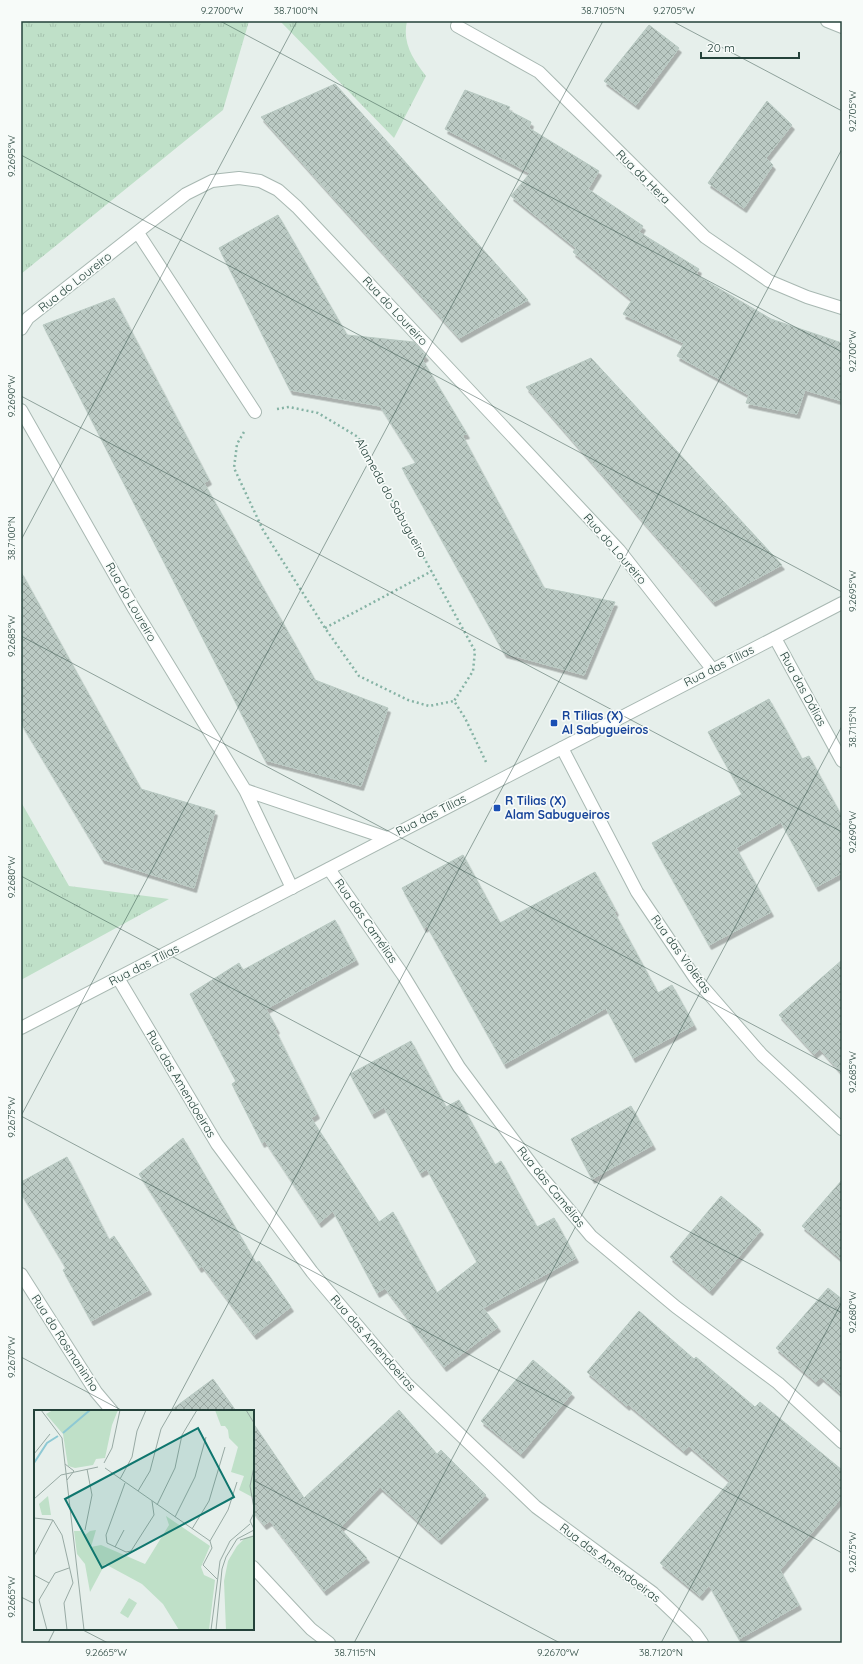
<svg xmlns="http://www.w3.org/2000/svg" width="863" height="1664" font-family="Quicksand,sans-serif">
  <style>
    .grass { fill: url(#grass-tufts) }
    .building { fill: url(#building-cross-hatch); stroke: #b8c9c2; filter: url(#shadow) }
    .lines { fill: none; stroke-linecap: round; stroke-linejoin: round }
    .minor-casing { stroke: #a8b8b2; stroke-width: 14 }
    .tertiary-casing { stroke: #a8b8b2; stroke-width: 14 }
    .path { stroke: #86b3a5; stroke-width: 2.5; stroke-dasharray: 2 3; stroke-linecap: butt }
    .minor { stroke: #fff; stroke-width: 12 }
    .tertiary { stroke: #fff; stroke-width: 12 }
    .ticks { fill: none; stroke: #24423a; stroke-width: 1; stroke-opacity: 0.45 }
    .transit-dot { fill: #1a4fb4; stroke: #f7fbf9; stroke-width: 1.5 }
    .labels { text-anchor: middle; stroke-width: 3.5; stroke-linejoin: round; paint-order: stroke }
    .street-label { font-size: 12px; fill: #24423a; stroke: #f7fbf9 }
    .transit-label { font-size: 12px; font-weight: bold; fill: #164399; stroke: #f7fbf9; text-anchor: start }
    .inset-river { fill: none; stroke: #8ec9d4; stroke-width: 2 }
    .inset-road { fill: none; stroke: #98aaa4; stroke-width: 1 }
    .view { fill: #0f766e; fill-opacity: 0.15; stroke: #0f766e; stroke-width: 2 }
    .inset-edge { fill: none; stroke: #24423a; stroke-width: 2 }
    .neatline { fill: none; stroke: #24423a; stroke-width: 1.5 }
    .ticks-label { font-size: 10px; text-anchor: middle; fill: #24423a }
  </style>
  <defs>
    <pattern id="grass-tufts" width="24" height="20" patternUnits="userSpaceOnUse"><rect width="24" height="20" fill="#bfe0c8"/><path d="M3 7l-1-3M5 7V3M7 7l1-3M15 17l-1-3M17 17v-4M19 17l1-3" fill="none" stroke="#a4c1ad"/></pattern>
    <pattern id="building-cross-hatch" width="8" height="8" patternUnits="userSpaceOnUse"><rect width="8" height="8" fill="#bbcac4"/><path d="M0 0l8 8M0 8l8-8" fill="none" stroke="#98a6a0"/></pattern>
    <filter id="shadow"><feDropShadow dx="2.5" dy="4.5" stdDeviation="0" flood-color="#0004"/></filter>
  </defs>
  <rect width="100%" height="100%" fill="#e6efeb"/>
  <!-- grass -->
  <path class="grass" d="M 21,21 L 249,21 L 223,110 L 21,274 L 21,49 L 22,47 Z
    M 280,21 L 407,21 C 402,43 413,59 426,76 L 394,138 Z
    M 21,802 L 69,886 L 169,899 L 21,980 Z"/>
  <!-- building -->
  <path class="building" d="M 649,25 L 679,48 L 636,105 L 604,81 Z
    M 335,84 L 375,128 L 528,300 L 459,338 L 261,117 Z
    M 465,90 L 510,107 L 508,110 L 531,122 L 529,128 L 599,171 L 588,189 L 643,226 L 639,232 L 699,269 L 696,275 L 771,319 L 842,343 L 842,401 L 805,390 L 797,414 L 746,403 L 749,395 L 677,356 L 684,343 L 623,314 L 632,300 L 573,252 L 576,248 L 511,196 L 530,173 L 445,129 Z
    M 767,101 L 792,125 L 766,158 L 773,165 L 744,208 L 708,183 Z
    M 278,215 L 347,335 L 414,342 L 426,356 L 422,359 L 467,434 L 462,435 L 544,588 L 615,602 L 584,675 L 504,653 L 402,468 L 416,463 L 380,406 L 290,390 L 219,248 Z
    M 114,298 L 209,480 L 204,483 L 315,680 L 388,708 L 361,786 L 265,760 L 43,325 Z
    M 591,358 L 782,565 L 713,602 L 526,387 Z
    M 21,572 L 141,789 L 215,811 L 194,888 L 102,859 L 21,723 Z
    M 769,699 L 802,759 L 809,756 L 842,817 L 842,873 L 816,887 L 781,822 L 736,848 L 771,912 L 709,945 L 652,843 L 742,794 L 708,732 Z
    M 463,855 L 500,923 L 595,872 L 616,911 L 614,912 L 658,993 L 672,985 L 694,1025 L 633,1058 L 606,1008 L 504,1064 L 427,926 L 424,928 L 402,888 Z
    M 335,920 L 356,960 L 266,1009 L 277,1029 L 275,1030 L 317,1114 L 311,1118 L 379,1222 L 393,1212 L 437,1293 L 477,1262 L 427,1169 L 420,1173 L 384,1107 L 372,1114 L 350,1074 L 411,1041 L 446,1107 L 459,1100 L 495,1165 L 501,1161 L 537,1227 L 554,1218 L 576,1258 L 483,1308 L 498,1327 L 444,1367 L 385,1288 L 377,1293 L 333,1211 L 319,1223 L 265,1141 L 262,1143 L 232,1084 L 236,1081 L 190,994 L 239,963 L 243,970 Z
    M 842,960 L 842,1074 L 820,1049 L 814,1054 L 779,1015 Z
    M 631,1106 L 653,1145 L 592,1179 L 571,1139 Z
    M 183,1138 L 256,1263 L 259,1261 L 291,1307 L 254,1335 L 202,1266 L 199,1268 L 139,1174 Z
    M 67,1157 L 109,1240 L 114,1236 L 149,1290 L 91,1321 L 63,1270 L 66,1268 L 21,1193 L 21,1182 Z
    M 842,1180 L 842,1260 L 802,1226 Z
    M 721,1196 L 761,1230 L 710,1291 L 670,1257 Z
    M 828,1288 L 842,1299 L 842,1395 L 821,1377 L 816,1382 L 776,1348 Z
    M 639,1311 L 694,1359 L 696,1357 L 755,1407 L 760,1402 L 842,1470 L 842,1497 L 780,1570 L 799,1605 L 739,1639 L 709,1585 L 700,1596 L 660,1563 L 730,1481 L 689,1446 L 684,1451 L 628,1404 L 627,1406 L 587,1372 Z
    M 533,1360 L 572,1393 L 521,1454 L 481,1421 Z
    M 213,1379 L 236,1411 L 170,1411 Z
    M 399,1410 L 437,1454 L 441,1450 L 486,1495 L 439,1540 L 380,1487 L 340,1528 L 367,1558 L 324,1591 L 270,1521 L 264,1525 L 253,1511 L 253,1423 L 304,1498 Z"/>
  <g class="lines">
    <defs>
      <path id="minor" d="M 457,26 L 539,72 L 705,237 L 769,281 L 807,297 L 842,308
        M 138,233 L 255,412
        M 21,329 L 28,318 L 186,194 L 212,181 L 239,178 L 260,181 L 278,190 L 297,207 L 619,550 L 713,670
        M 21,410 L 133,607 L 245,790 L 387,838
        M 775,638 L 842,761
        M 562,748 L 637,892 L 695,978 L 762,1055 L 842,1129
        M 245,790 L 292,888
        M 329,869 L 403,975 L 459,1067 L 535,1169 L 591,1236 L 676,1307 L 778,1383 L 842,1442
        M 118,978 L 217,1144 L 312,1272 L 406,1383 L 536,1507 L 653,1593 L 695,1633 L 702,1643
        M 21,1274 L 96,1392 L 112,1411
        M 253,1567 L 311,1629 L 329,1643"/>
      <path id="tertiary" d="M 827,21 L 842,27
        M 21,1028 L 842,603"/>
    </defs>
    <!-- minor casing -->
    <use href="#minor" class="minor-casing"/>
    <!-- tertiary casing -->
    <use href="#tertiary" class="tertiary-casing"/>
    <!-- path -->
    <path class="path" d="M 277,409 L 289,407 L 318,413 L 358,437 L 475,651 L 473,671 L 454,701 L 465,718 L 486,762
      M 244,432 L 237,444 L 234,468 L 263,530 L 325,628 L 359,676 L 408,700 L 429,706 L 454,701
      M 325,628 L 432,571"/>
    <!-- minor -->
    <use href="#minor" class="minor"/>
    <!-- tertiary -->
    <use href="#tertiary" class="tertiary"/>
  </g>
  <!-- ticks -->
  <path class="ticks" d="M 220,21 L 842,352M 672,21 L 842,111M 21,155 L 842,592M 21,396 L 842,832M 21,540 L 297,21M 21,636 L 842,1072M 21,876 L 842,1313M 21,1116 L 842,1553M 21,1116 L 603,21M 21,1357 L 123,1411M 171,1411 L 842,149M 253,1480 L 560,1643M 21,1597 L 35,1604M 81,1629 L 108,1643M 48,1643 L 55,1629M 354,1643 L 842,726M 661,1643 L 842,1302"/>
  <!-- markers -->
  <g class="transit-dot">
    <rect x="550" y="719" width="8" height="8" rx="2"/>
    <rect x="493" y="804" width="8" height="8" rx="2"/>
  </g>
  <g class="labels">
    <!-- street labels -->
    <g class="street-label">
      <text transform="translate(643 177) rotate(45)" y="4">Rua da Hera</text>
      <text transform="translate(75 282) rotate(-38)" y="4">Rua do Loureiro</text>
      <text transform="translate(395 311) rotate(47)" y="4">Rua do Loureiro</text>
      <text transform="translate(391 498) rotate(61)" y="4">Alameda do Sabugueiro</text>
      <text transform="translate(615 549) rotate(49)" y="4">Rua do Loureiro</text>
      <text transform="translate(131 602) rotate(60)" y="4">Rua do Loureiro</text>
      <text transform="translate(719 666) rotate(-27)" y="4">Rua das Tílias</text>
      <text transform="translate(803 689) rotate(61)" y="4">Rua das Dálias</text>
      <text transform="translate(431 815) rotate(-27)" y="4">Rua das Tílias</text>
      <text transform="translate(366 921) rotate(55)" y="4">Rua das Camélias</text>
      <text transform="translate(681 954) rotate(54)" y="4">Rua das Violetas</text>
      <text transform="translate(144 965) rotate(-27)" y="4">Rua das Tílias</text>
      <text transform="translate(181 1084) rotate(59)" y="4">Rua das Amendoeiras</text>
      <text transform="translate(551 1187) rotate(51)" y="4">Rua das Camélias</text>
      <text transform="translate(65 1343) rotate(57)" y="4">Rua do Rosmaninho</text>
      <text transform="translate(373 1343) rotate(49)" y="4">Rua das Amendoeiras</text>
      <text transform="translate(610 1563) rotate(37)" y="4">Rua das Amendoeiras</text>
    </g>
    <!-- transit labels -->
    <g class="transit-label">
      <text x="562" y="720">R Tilias (X)<tspan x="562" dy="14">Al Sabugueiros</tspan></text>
      <text x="505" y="805">R Tilias (X)<tspan x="505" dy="14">Alam Sabugueiros</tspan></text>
    </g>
  </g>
  <!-- overview -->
  <g transform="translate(34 1410)">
    <rect width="220" height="220" fill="#e6efeb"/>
    <path d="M 181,0 L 220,0 L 220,88 L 205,80 L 210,66 L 197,62 L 204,37 L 195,28 L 194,20 L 191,16 L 187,16 ZM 132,106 L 176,136 L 167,157 L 170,165 L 181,170 L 175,220 L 145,220 L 129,194 L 108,174 L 71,154 L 56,182 L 51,154 L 43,144 L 40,121 L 47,121 L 51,125 L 56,121 L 62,120 L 57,137 L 67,135 L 111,154 L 135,115 Z" fill="#bfe0c8"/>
    <path d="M 19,0 L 84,0 L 78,15 L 71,48 L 62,49 L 59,55 L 41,58 L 34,56 L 29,24 L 12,4 ZM 14,86 L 17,105 L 8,105 L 5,94 ZM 220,125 L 220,220 L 192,220 L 190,171 L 194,151 L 203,136 L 211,128 ZM 95,188 L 103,193 L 94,208 L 86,203 Z" fill="#bfe0c8"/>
    <path class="inset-river" d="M 29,23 L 56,0M 0,53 L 13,33 L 24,26"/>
    <path class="inset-road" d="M 7,0 L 28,28 L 50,220M 212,0 L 220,13M 0,44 L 16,24M 70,53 L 78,38 L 86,0M 31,54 L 40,61 L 33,70M 220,57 L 216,76 L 220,98M 71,58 L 176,131 L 178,138 L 169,155 L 183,169M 86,69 L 98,47 L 103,21 L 112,0M 91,73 L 72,125 L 73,133 L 92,142 L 97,141 L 120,105 L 118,91M 104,81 L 116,61 L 127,19 L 138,0M 0,89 L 27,65 L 64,57M 123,95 L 141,58 L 148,25 L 163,0M 220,103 L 216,111 L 220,119M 141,107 L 161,67 L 172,27M 0,108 L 19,110 L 28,125 L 39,173 L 30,193 L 33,220M 158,119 L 175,91 L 191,37M 51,120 L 58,85 L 53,59M 206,130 L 220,126M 176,131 L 194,100 L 203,72M 81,137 L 90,120M 0,146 L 19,110M 0,165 L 15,173M 13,220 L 5,190 L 21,163 L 35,158M 177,220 L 186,151 L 196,131 L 216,114M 182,220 L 188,159 L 192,147 L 203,129 L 220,120"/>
    <path class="view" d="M 164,18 L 200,87 L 68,158 L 31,89 Z"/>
    <rect width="220" height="220" class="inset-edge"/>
  </g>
  <!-- border -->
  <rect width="863" height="1664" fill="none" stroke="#f7fbf9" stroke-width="44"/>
  <!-- scale -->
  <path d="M701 52v6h98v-6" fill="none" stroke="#24423a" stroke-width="2"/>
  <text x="707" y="52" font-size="12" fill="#24423a" stroke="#f7fbf9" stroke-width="3" paint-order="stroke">20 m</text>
  <rect x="22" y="22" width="819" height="1620" class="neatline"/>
  <g class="ticks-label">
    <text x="222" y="14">9.2700°W</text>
    <text x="296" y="14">38.7100°N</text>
    <text x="603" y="14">38.7105°N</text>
    <text x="674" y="14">9.2705°W</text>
    <text transform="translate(852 111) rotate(-90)" y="4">9.2705°W</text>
    <text transform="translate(11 156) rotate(-90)" y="4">9.2695°W</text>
    <text transform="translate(852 351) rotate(-90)" y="4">9.2700°W</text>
    <text transform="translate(11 396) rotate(-90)" y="4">9.2690°W</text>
    <text transform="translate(11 538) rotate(-90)" y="4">38.7100°N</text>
    <text transform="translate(852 591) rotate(-90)" y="4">9.2695°W</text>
    <text transform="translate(11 636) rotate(-90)" y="4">9.2685°W</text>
    <text transform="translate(852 727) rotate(-90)" y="4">38.7115°N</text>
    <text transform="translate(852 832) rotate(-90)" y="4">9.2690°W</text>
    <text transform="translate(11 877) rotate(-90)" y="4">9.2680°W</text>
    <text transform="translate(852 1072) rotate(-90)" y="4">9.2685°W</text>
    <text transform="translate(11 1117) rotate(-90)" y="4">9.2675°W</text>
    <text transform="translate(852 1312) rotate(-90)" y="4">9.2680°W</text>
    <text transform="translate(11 1357) rotate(-90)" y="4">9.2670°W</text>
    <text transform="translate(852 1552) rotate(-90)" y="4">9.2675°W</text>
    <text transform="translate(11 1597) rotate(-90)" y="4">9.2665°W</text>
    <text x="106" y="1656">9.2665°W</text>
    <text x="355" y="1656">38.7115°N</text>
    <text x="558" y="1656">9.2670°W</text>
    <text x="661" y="1656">38.7120°N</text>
  </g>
</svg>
